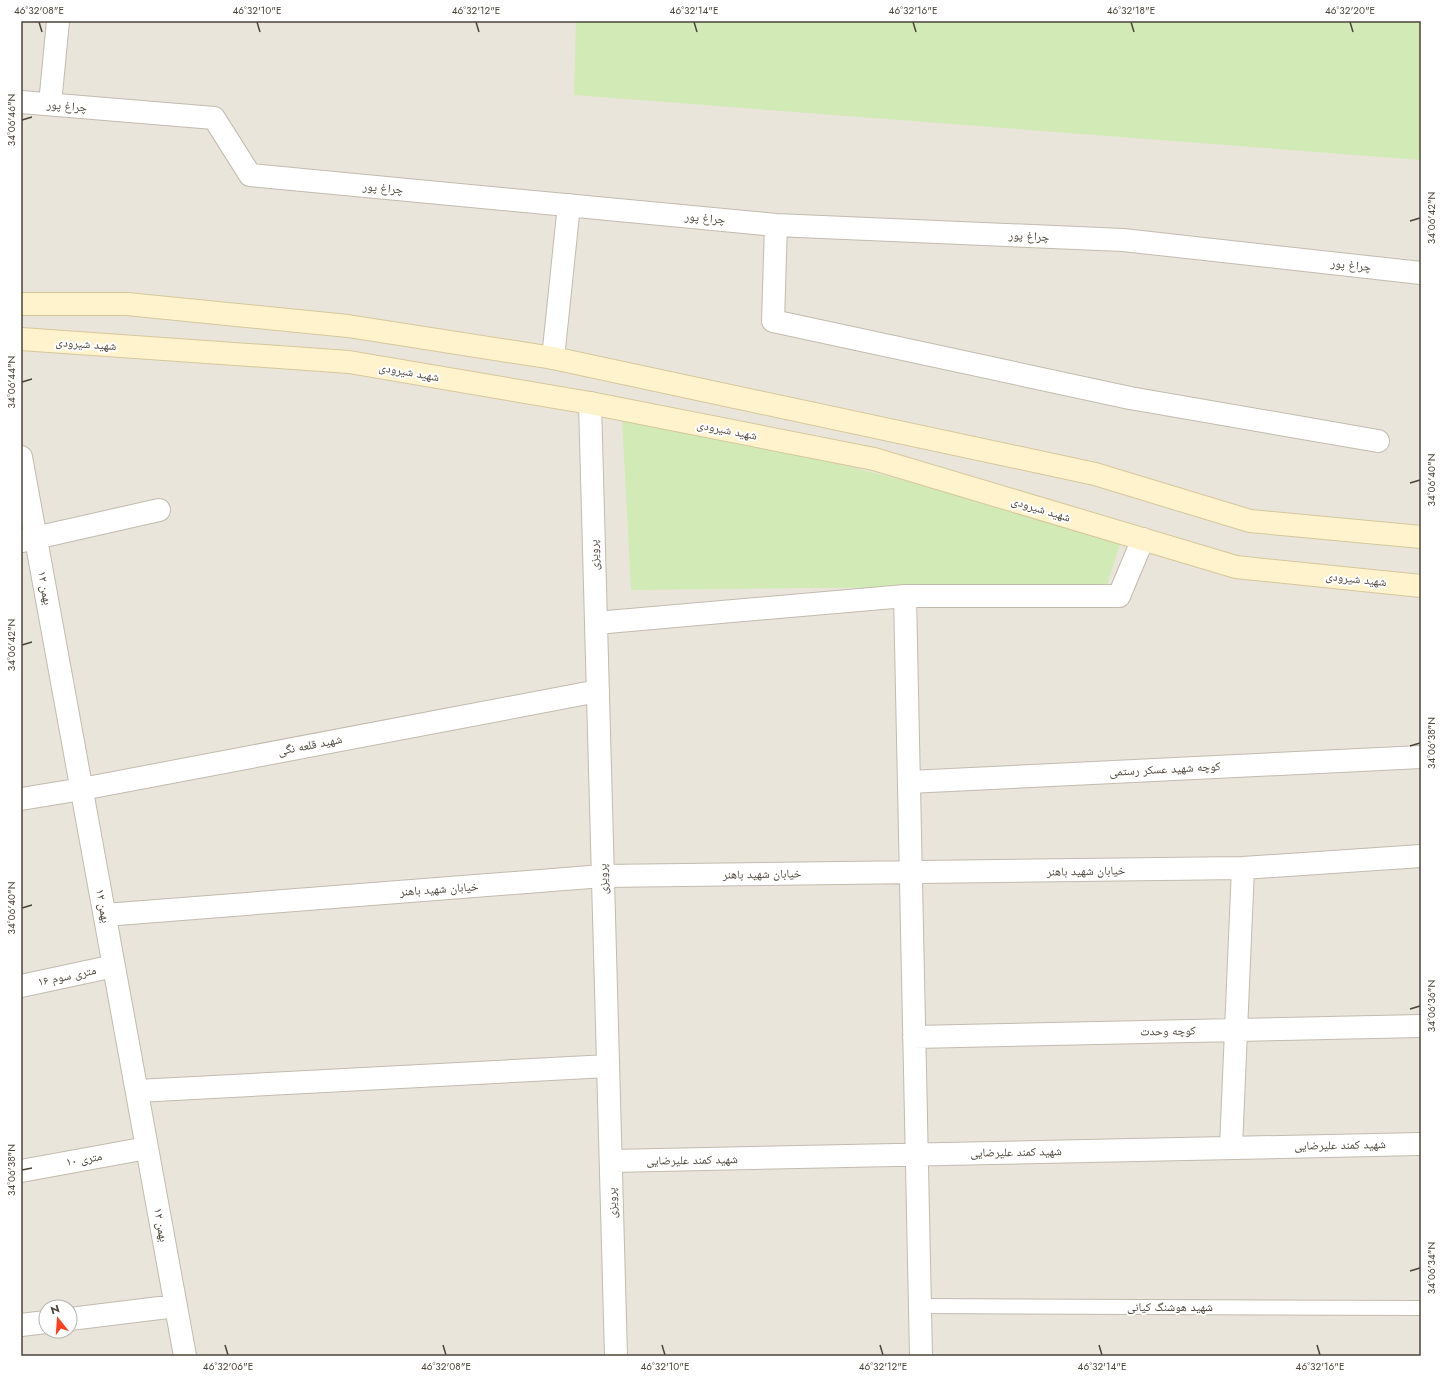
<svg xmlns="http://www.w3.org/2000/svg" width="1442" height="1377" font-family="Jost,'Noto Naskh Arabic',sans-serif">
  <style>
    .residential { fill: #eae5da; fill-rule: evenodd }
    .green { fill: #d2eab5 }
    .lines { fill: none; stroke-linecap: round; stroke-linejoin: round }
    .service-casing { stroke: #c2bbae; stroke-width: 16 }
    .minor-casing { stroke: #c2bbae; stroke-width: 24 }
    .secondary-casing { stroke: #d6c79b; stroke-width: 24 }
    .service { stroke: #fff; stroke-width: 14 }
    .minor { stroke: #fff; stroke-width: 22 }
    .secondary { stroke: #fff3cd; stroke-width: 22 }
    .ticks { fill: none; stroke: #4b4439; stroke-width: 1.5 }
    .labels { text-anchor: middle; stroke-width: 4; stroke-linejoin: round; paint-order: stroke }
    .street-label { font-size: 12px; fill: #4b4439; stroke: #fff }
    .neatline { fill: none; stroke: #4b4439; stroke-width: 1.5 }
    .ticks-label { font-size: 10px; text-anchor: middle; fill: #4b4439 }
  </style>
  <rect width="100%" height="100%" fill="#f6f3ec"/>
  <!-- residential -->
  <path class="residential" d="M 21,21 L 1421,21 L 1421,1356 L 21,1356 ZM 46,1307 L 70,1307 L 70,1331 L 46,1331 Z"/>
  <!-- green -->
  <path class="green" d="M 576,21 L 1421,21 L 1421,160 L 574,95 Z
    M 622,419 L 786,451 L 1123,535 L 1107,585 L 631,590 Z"/>
  <g class="lines">
    <defs>
      <path id="service" d="M 920,1306 L 1421,1308"/>
      <path id="minor" d="M 21,102 L 214,118 L 250,175 L 776,225 L 1123,240 L 1421,273
        M 50,104 L 58,21
        M 776,225 L 773,321 L 1130,398 L 1378,441
        M 553,358 L 569,205
        M 590,403 L 616,1356
        M 21,457 L 185,1356
        M 22,541 L 159,510
        M 905,596 L 921,1356
        M 596,623 L 905,596 L 1119,596 L 1143,539
        M 909,782 L 1421,757
        M 21,799 L 82,789 L 598,691
        M 105,915 L 603,876 L 1243,868 L 1421,856
        M 21,986 L 114,966
        M 914,1037 L 1421,1026
        M 137,1091 L 608,1066
        M 1231,1147 L 1243,868
        M 611,1161 L 1421,1144
        M 21,1171 L 147,1148
        M 70,1319 L 176,1306
        M 21,1325 L 46,1322"/>
      <path id="secondary" d="M 21,304 L 127,304 L 348,326 L 553,358 L 1095,474 L 1250,521 L 1421,537
        M 21,339 L 349,362 L 590,403 L 874,459 L 1236,567 L 1421,586"/>
    </defs>
    <!-- service casing -->
    <use href="#service" class="service-casing"/>
    <!-- minor casing -->
    <use href="#minor" class="minor-casing"/>
    <!-- secondary casing -->
    <use href="#secondary" class="secondary-casing"/>
    <!-- service -->
    <use href="#service" class="service"/>
    <!-- minor -->
    <use href="#minor" class="minor"/>
    <!-- secondary -->
    <use href="#secondary" class="secondary"/>
  </g>
  <!-- ticks -->
  <path class="ticks" d="M 39,22 L 42,32M 257,22 L 260,32M 476,22 L 479,32M 694,22 L 697,32M 913,22 L 916,32M 1131,22 L 1134,32M 1350,22 L 1353,32M 22,120 L 32,117M 1410,221 L 1420,218M 22,382 L 32,379M 1410,483 L 1420,480M 22,645 L 32,642M 1410,746 L 1420,743M 22,908 L 32,905M 1410,1009 L 1420,1006M 22,1170 L 32,1168M 1410,1271 L 1420,1268M 225,1345 L 228,1355M 443,1345 L 446,1355M 662,1345 L 665,1355M 880,1345 L 883,1355M 1099,1345 L 1102,1355M 1317,1345 L 1320,1355"/>
  <g class="labels">
    <!-- street labels -->
    <g class="street-label">
      <text transform="translate(67 106) rotate(5)" y="4">چراغ پور</text>
      <text transform="translate(383 188) rotate(5)" y="4">چراغ پور</text>
      <text transform="translate(705 218) rotate(5)" y="4">چراغ پور</text>
      <text transform="translate(1029 236) rotate(3)" y="4">چراغ پور</text>
      <text transform="translate(1351 265) rotate(6)" y="4">چراغ پور</text>
      <text transform="translate(86 344) rotate(4)" y="4">شهید شیرودی</text>
      <text transform="translate(409 372) rotate(10)" y="4">شهید شیرودی</text>
      <text transform="translate(727 430) rotate(11)" y="4">شهید شیرودی</text>
      <text transform="translate(1041 509) rotate(17)" y="4">شهید شیرودی</text>
      <text transform="translate(594 555) rotate(-92)" y="4">پرویزی</text>
      <text transform="translate(1356 579) rotate(6)" y="4">شهید شیرودی</text>
      <text transform="translate(45 588) rotate(80)" y="4">۱۲ بهمن</text>
      <text transform="translate(310 745) rotate(-11)" y="4">شهید قلعه نگی</text>
      <text transform="translate(1165 769) rotate(-3)" y="4">کوچه شهید عسکر رستمی</text>
      <text transform="translate(1086 871) rotate(-1)" y="4">خیابان شهید باهنر</text>
      <text transform="translate(762 874) rotate(-1)" y="4">خیابان شهید باهنر</text>
      <text transform="translate(603 879) rotate(-92)" y="4">پرویزی</text>
      <text transform="translate(439 889) rotate(-4)" y="4">خیابان شهید باهنر</text>
      <text transform="translate(103 906) rotate(80)" y="4">۱۲ بهمن</text>
      <text transform="translate(67 976) rotate(-12)" y="4">۱۶ متری سوم</text>
      <text transform="translate(1168 1031) rotate(-1)" y="4">کوچه وحدت</text>
      <text transform="translate(1340 1145) rotate(-1)" y="4">شهید کمند علیرضایی</text>
      <text transform="translate(1016 1152) rotate(-1)" y="4">شهید کمند علیرضایی</text>
      <text transform="translate(84 1159) rotate(-10)" y="4">۱۰ متری</text>
      <text transform="translate(692 1160) rotate(-1)" y="4">شهید کمند علیرضایی</text>
      <text transform="translate(612 1203) rotate(-92)" y="4">پرویزی</text>
      <text transform="translate(161 1225) rotate(80)" y="4">۱۲ بهمن</text>
      <text x="1170" y="1311">شهید هوشنگ کیانی</text>
    </g>
  </g>
  <!-- border -->
  <rect width="1442" height="1377" fill="none" stroke="#ffffff" stroke-width="44"/>
  <!-- north arrow -->
  <g transform="translate(58 1319) rotate(343)"><circle r="19" fill="#ffffff" stroke="#b7b4b0"/>
  <path d="M0-3L7 15L0 10L-7 15Z" fill="#fc3f1d"/>
  <text y="-6" font-size="11" font-weight="bold" text-anchor="middle" fill="#4b4439">N</text>
  </g>
  <rect x="22" y="22" width="1398" height="1333" class="neatline"/>
  <g class="ticks-label">
    <text x="39" y="14">46°32'08"E</text>
    <text x="257" y="14">46°32'10"E</text>
    <text x="476" y="14">46°32'12"E</text>
    <text x="694" y="14">46°32'14"E</text>
    <text x="913" y="14">46°32'16"E</text>
    <text x="1131" y="14">46°32'18"E</text>
    <text x="1350" y="14">46°32'20"E</text>
    <text transform="translate(11 120) rotate(-90)" y="4">34°06'46"N</text>
    <text transform="translate(1431 218) rotate(-90)" y="4">34°06'42"N</text>
    <text transform="translate(11 382) rotate(-90)" y="4">34°06'44"N</text>
    <text transform="translate(1431 480) rotate(-90)" y="4">34°06'40"N</text>
    <text transform="translate(11 645) rotate(-90)" y="4">34°06'42"N</text>
    <text transform="translate(1431 743) rotate(-90)" y="4">34°06'38"N</text>
    <text transform="translate(11 908) rotate(-90)" y="4">34°06'40"N</text>
    <text transform="translate(1431 1006) rotate(-90)" y="4">34°06'36"N</text>
    <text transform="translate(11 1170) rotate(-90)" y="4">34°06'38"N</text>
    <text transform="translate(1431 1268) rotate(-90)" y="4">34°06'34"N</text>
    <text x="228" y="1370">46°32'06"E</text>
    <text x="446" y="1370">46°32'08"E</text>
    <text x="665" y="1370">46°32'10"E</text>
    <text x="883" y="1370">46°32'12"E</text>
    <text x="1102" y="1370">46°32'14"E</text>
    <text x="1320" y="1370">46°32'16"E</text>
  </g>
</svg>
